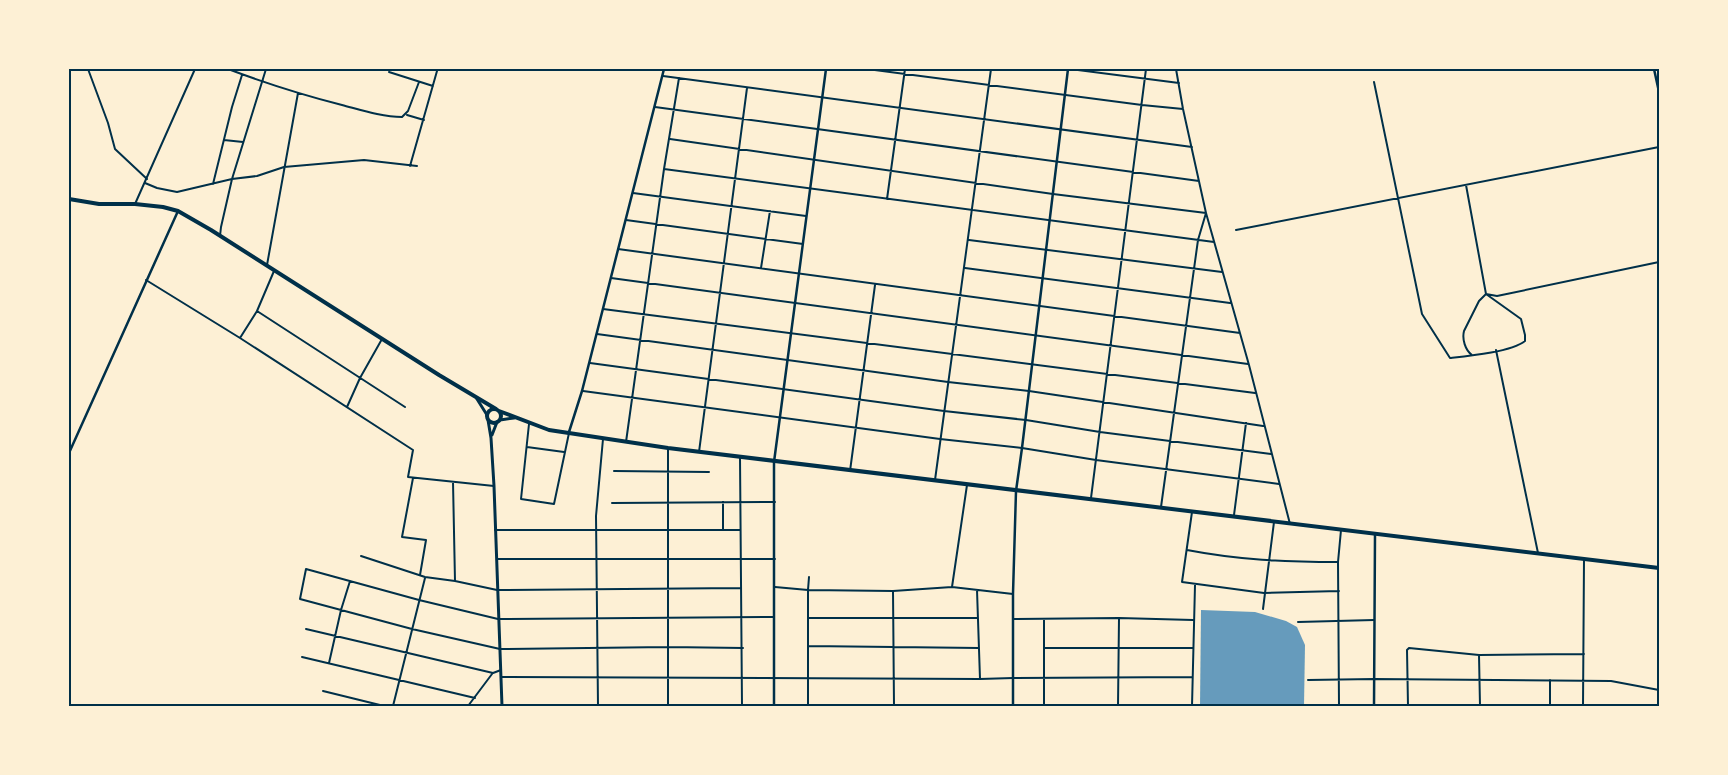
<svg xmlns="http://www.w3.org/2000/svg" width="1728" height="775" font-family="Overpass,sans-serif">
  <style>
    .water { fill: #669bbc }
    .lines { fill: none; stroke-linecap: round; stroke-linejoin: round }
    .minor { stroke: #003049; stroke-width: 2 }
    .tertiary { stroke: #003049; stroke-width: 2.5 }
    .primary { stroke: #003049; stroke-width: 3 }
    .trunk { stroke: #003049; stroke-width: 4 }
    .neatline { fill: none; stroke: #003049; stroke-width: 2 }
  </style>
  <rect width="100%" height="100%" fill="#fdf0d5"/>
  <!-- water -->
  <path class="water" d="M 1201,610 L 1255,612 L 1286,621 L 1297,627 L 1305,645 L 1304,706 L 1200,706 Z"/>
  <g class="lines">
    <!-- minor -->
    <path class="minor" d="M 88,69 L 108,123 L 115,149 L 147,179
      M 228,69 C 265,83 303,95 342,105 C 361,110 382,117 402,117 L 408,111 L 419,82
      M 867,69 L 1142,105 L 1183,109
      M 1070,69 L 1179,83
      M 389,72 L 433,86
      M 663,76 L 1192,147
      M 1374,82 L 1422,314 L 1450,358 C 1469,356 1511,352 1525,341 L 1525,335 L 1521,319 L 1486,294 L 1479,301 L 1464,331 C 1462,339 1465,350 1472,355
      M 655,107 L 1199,181
      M 407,115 L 424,120
      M 670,139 L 1053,194 L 1206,213 L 1249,365 L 1290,524
      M 224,140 L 243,142
      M 410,166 L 437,71
      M 664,169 L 1214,242
      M 145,183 L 157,188 L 177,192 L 232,179 L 257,176 L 284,167 L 364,160 L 417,166
      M 213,184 L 232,107 L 242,75
      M 1466,185 L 1486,294 L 1497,296 L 1659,262
      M 633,193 L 806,216
      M 887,199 L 905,69
      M 135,204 L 195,69
      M 626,220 L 803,244
      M 1236,230 L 1659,147
      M 220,236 L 221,227 L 232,179 L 266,69
      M 969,240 L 1222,272
      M 618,249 L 1240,333
      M 267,265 L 298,93
      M 761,268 L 770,211
      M 965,268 L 1230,303
      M 274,271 L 257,311 L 405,407
      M 611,278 L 1248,364
      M 146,280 L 240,338 L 413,450 L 408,477 L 494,486
      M 603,309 L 1255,393
      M 597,334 L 948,382 L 1029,391 L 1263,426
      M 240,338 L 257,311
      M 1496,350 L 1538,553
      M 590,363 L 944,411 L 1026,420 L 1100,432 L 1271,454
      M 583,391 L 940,439 L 1022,448 L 1096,460 L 1279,484
      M 347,407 L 360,378 L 382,339
      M 529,424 L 521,499 L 554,504 L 569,433
      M 626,442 L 664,169 L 679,78
      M 527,447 L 564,452
      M 668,448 L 668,706
      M 699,452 L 747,88
      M 740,457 L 742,706
      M 614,471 L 709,472
      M 850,471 L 875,285
      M 413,478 L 402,537 L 426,540 L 420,575
      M 935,480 L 991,69
      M 453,482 L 455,581
      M 1091,498 L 1146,69
      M 612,503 L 775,502
      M 1161,507 L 1198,240 L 1206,213 L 1183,109 L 1176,69
      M 1192,512 L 1182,582 L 1264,593 L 1339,591
      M 1234,515 L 1246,423
      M 495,530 L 740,530
      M 723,530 L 723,502
      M 1187,550 C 1239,560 1285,562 1338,562
      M 361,556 L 425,577 L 455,581 L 497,590 L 741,588
      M 497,559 L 775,559
      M 775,587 L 808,590 L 893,591 L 952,587 L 1013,594
      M 952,587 L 967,485
      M 977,590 L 980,679
      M 893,591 L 894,706
      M 1263,609 L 1274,522
      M 808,618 L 978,618
      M 1013,619 L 1119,618 L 1193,620
      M 1044,619 L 1044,706
      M 1298,622 L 1374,620
      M 306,629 L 493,673 L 501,670
      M 808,646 L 979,648
      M 743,648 L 668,647 L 500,649 L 412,629 L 300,599 L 306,569 L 419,600 L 498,619 L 774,617
      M 1044,648 L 1192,648
      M 1479,655 L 1480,706
      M 302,657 L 475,698
      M 329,663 L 341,610 L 350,581
      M 501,677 L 980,679 L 1013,678 L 1192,677
      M 1308,680 L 1374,679 L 1611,681 L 1659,690
      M 1550,680 L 1550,706
      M 323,691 L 384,706
      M 502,705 L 742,705
      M 808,705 L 894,706
      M 393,706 L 425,578
      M 468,706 L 492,674
      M 598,706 L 596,516 L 603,439
      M 808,706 L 808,590 L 809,577
      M 1045,706 L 1073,706
      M 1118,706 L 1119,618
      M 1192,706 L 1195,585
      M 1339,706 L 1338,562 L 1341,530
      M 1408,706 L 1407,650 L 1409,648 L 1479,655 L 1584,654
      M 1583,706 L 1584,559"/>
    <!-- tertiary -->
    <path class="tertiary" d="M 1654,69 L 1659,92
      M 569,432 L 582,391 L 664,69
      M 69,453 L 178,211
      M 774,706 L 774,462 L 826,69
      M 1013,706 L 1013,594 L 1016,491 L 1022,448 L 1068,69
      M 1374,706 L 1375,534"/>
    <!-- primary -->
    <path class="primary" d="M 477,399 L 487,415
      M 488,420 L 491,438 L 494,486 L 502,706
      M 500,420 L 514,418
      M 492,435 L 497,422"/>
    <!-- trunk -->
    <path class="trunk" d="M 69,199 L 99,204 L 135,204 L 163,207 L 178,211 L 211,230 L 439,375 L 496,409
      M487 416a7 7 0 1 1 14 0a7 7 0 1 1-14 0Z
      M 499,411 L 549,430 L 668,448 L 1659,568"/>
  </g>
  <!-- border -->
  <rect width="1728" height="775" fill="none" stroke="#fdf0d5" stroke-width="140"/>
  <rect x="70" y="70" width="1588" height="635" class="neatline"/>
</svg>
